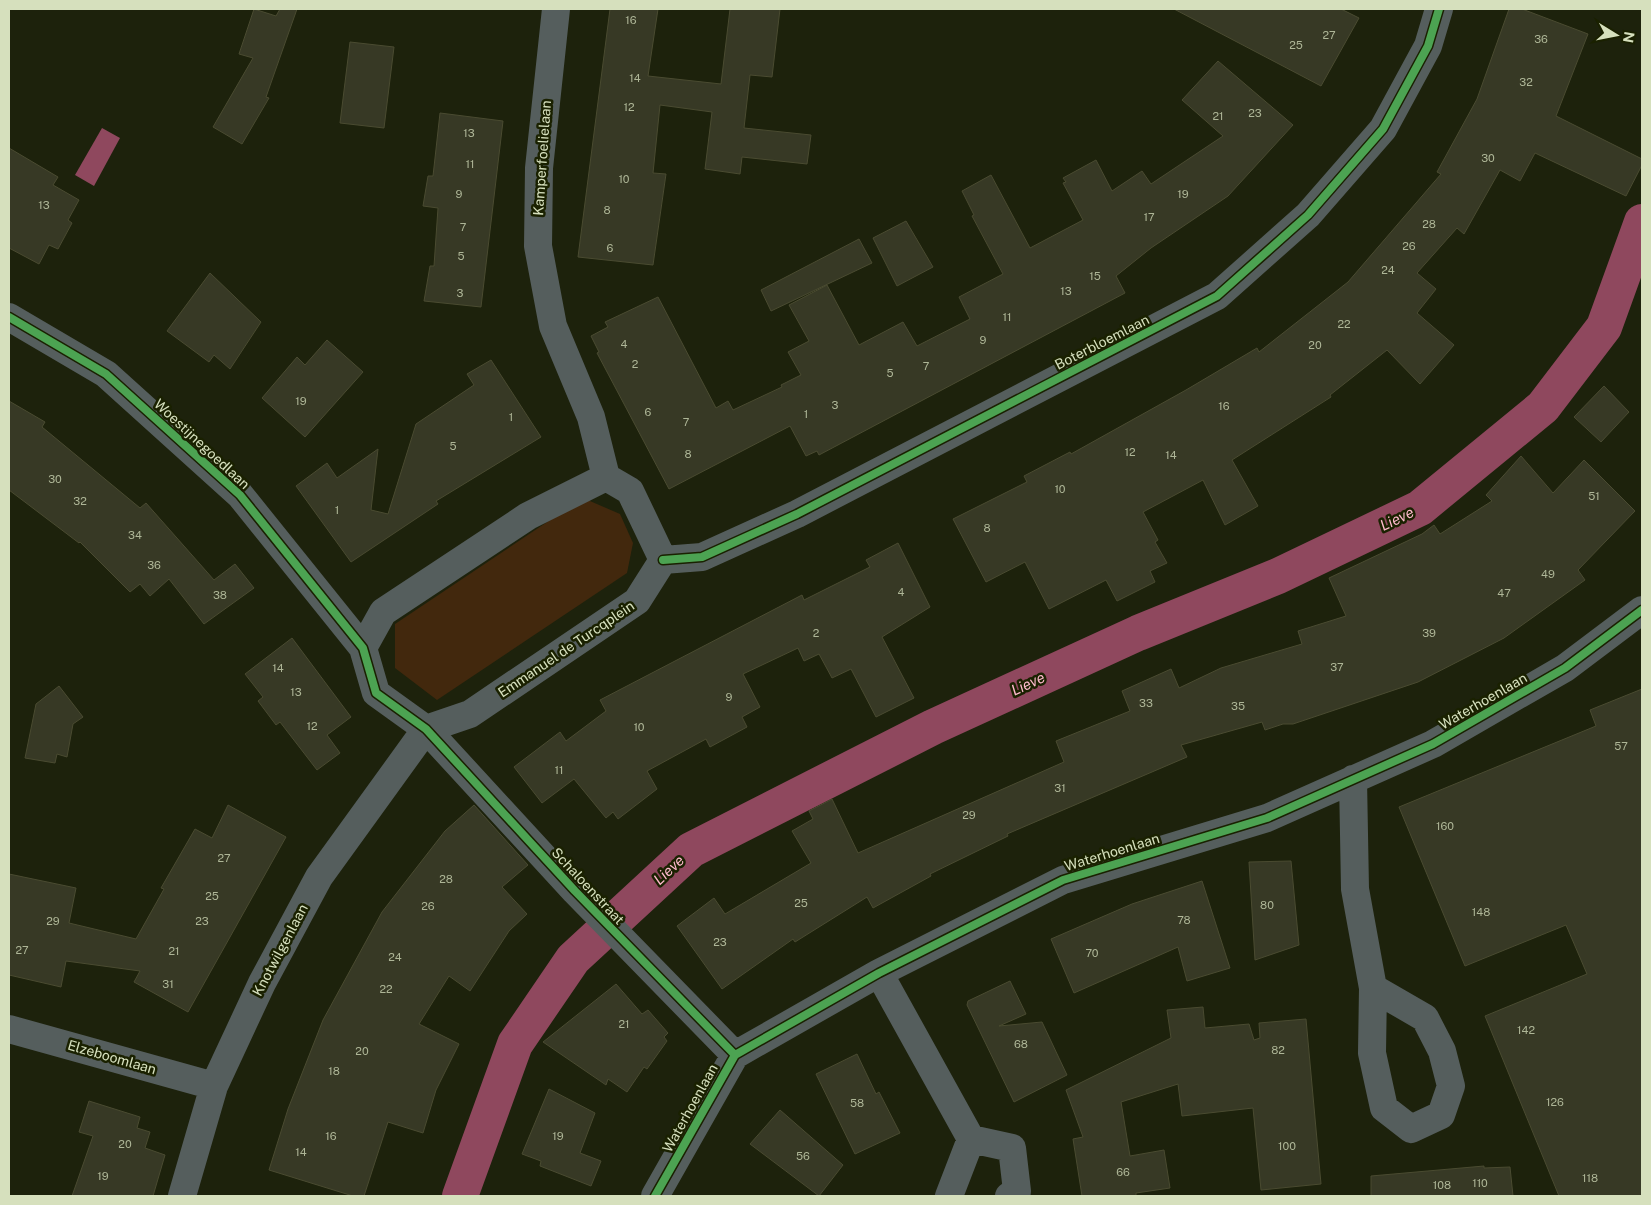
<svg xmlns="http://www.w3.org/2000/svg" width="1651" height="1205" font-family="'Public Sans',sans-serif">
  <style>
    .green { fill: #42280d }
    .water { fill: #8f485e }
    .lines { fill: none; stroke-linecap: round; stroke-linejoin: round }
    .canal { stroke: #8f485e; stroke-width: 36 }
    .building { fill: #373925; stroke: #4a4b31 }
    .minor { stroke: #555e5d; stroke-width: 28 }
    .cycleway-casing { stroke: #1a2100; stroke-width: 11 }
    .cycleway { stroke: #4ca352; stroke-width: 8 }
    .labels { text-anchor: middle; stroke-width: 5; stroke-linejoin: round; paint-order: stroke }
    .number-label { font-size: 11px; fill: #aeb697 }
    .street-label { font-size: 14px; fill: #d6e0bd; stroke: #1a2100 }
    .water-label { font-size: 15px; font-style: italic; fill: #febacd; stroke: #1a2100 }
  </style>
  <rect width="100%" height="100%" fill="#1d220c"/>
  <!-- green -->
  <path class="green" d="M 583,498 L 620,514 L 633,543 L 627,573 L 437,700 L 395,668 L 395,624 Z"/>
  <!-- water -->
  <path class="water" d="M 102,128 L 120,138 L 94,186 L 75,175 Z"/>
  <g class="lines">
    <!-- canal -->
    <path class="canal" d="M 460,1196 L 515,1044 L 573,959 L 691,850 L 933,727 L 1138,633 L 1278,576 L 1420,508 L 1543,407 L 1604,327 L 1642,222"/>
  </g>
  <!-- building -->
  <path class="building" d="M 254,9 L 276,16 L 280,9 L 297,9 L 266,97 L 269,98 L 242,144 L 213,127 L 253,58 L 239,54 Z
    M 610,9 L 658,9 L 648,76 L 721,84 L 730,9 L 780,9 L 772,77 L 750,75 L 744,128 L 811,135 L 807,164 L 742,157 L 740,174 L 705,169 L 712,112 L 660,105 L 653,173 L 666,174 L 653,265 L 578,257 Z
    M 1174,9 L 1341,9 L 1359,18 L 1321,86 Z
    M 1509,9 L 1522,9 L 1588,34 L 1556,116 L 1642,159 L 1642,165 L 1626,196 L 1535,153 L 1520,181 L 1500,170 L 1464,234 L 1457,228 L 1417,273 L 1436,289 L 1417,313 L 1454,345 L 1420,384 L 1387,350 L 1330,395 L 1331,397 L 1232,460 L 1258,506 L 1225,525 L 1203,480 L 1143,512 L 1158,540 L 1155,542 L 1167,563 L 1150,571 L 1155,582 L 1117,601 L 1106,580 L 1049,609 L 1025,562 L 986,582 L 953,519 L 1027,482 L 1024,476 L 1070,452 L 1071,454 L 1186,390 L 1257,348 L 1259,352 L 1348,282 L 1441,174 L 1437,172 L 1477,99 Z
    M 350,42 L 394,47 L 384,128 L 340,123 Z
    M 1218,61 L 1293,125 L 1228,196 L 1151,248 L 1116,276 L 1125,293 L 819,455 L 817,451 L 806,456 L 790,426 L 669,489 L 597,353 L 599,352 L 591,336 L 608,327 L 605,322 L 658,297 L 716,408 L 728,401 L 733,410 L 782,387 L 781,385 L 801,375 L 788,352 L 809,341 L 789,305 L 827,285 L 859,345 L 903,322 L 917,346 L 970,319 L 959,297 L 1003,274 L 972,216 L 974,215 L 962,191 L 991,175 L 1030,248 L 1083,220 L 1063,183 L 1066,182 L 1063,178 L 1096,160 L 1112,191 L 1142,171 L 1151,184 L 1223,136 L 1182,100 Z
    M 440,113 L 503,121 L 481,307 L 424,301 L 430,266 L 434,266 L 438,208 L 423,206 L 428,176 L 433,176 Z
    M 9,148 L 58,177 L 53,185 L 79,200 L 68,220 L 72,223 L 58,249 L 49,245 L 39,264 L 9,248 Z
    M 906,221 L 933,267 L 897,286 L 873,238 Z
    M 859,239 L 872,263 L 771,311 L 761,290 Z
    M 210,273 L 261,322 L 230,369 L 214,355 L 209,362 L 167,331 Z
    M 327,340 L 363,372 L 305,437 L 262,398 L 297,357 L 305,365 Z
    M 491,360 L 541,437 L 436,501 L 438,504 L 351,562 L 296,486 L 327,463 L 337,478 L 378,449 L 371,510 L 388,514 L 416,424 L 474,385 L 467,374 Z
    M 1604,386 L 1629,412 L 1601,442 L 1574,417 Z
    M 9,401 L 45,422 L 42,427 L 140,508 L 146,503 L 214,580 L 235,564 L 254,588 L 204,624 L 169,579 L 150,596 L 140,584 L 130,592 L 80,542 L 79,543 L 9,490 Z
    M 1521,456 L 1553,493 L 1584,460 L 1635,511 L 1578,570 L 1585,580 L 1504,638 L 1418,682 L 1293,724 L 1283,724 L 1265,730 L 1262,722 L 1181,745 L 1187,757 L 1007,834 L 1008,836 L 930,874 L 931,876 L 873,908 L 867,897 L 795,942 L 793,939 L 722,989 L 677,926 L 714,898 L 725,914 L 811,863 L 792,831 L 813,819 L 809,811 L 832,799 L 858,853 L 1064,762 L 1056,741 L 1130,711 L 1122,691 L 1171,669 L 1179,688 L 1221,668 L 1302,644 L 1298,631 L 1346,616 L 1329,578 L 1422,534 L 1434,525 L 1440,534 L 1492,501 L 1486,495 Z
    M 898,543 L 930,607 L 882,637 L 914,698 L 876,717 L 851,669 L 832,678 L 819,654 L 804,661 L 798,648 L 743,674 L 760,707 L 742,717 L 747,727 L 710,747 L 706,739 L 647,771 L 657,789 L 618,819 L 613,812 L 606,818 L 574,779 L 542,803 L 514,767 L 560,732 L 566,741 L 606,711 L 600,700 L 802,595 L 804,600 L 870,567 L 866,560 Z
    M 292,638 L 351,717 L 327,735 L 340,753 L 317,770 L 280,722 L 276,725 L 258,701 L 263,697 L 245,674 Z
    M 59,686 L 83,717 L 73,724 L 67,757 L 57,754 L 55,763 L 25,758 L 36,704 Z
    M 1642,689 L 1642,1196 L 1559,1196 L 1485,1016 L 1587,974 L 1566,925 L 1465,966 L 1399,807 L 1596,726 L 1590,710 Z
    M 228,805 L 286,837 L 188,1012 L 134,982 L 140,971 L 66,961 L 61,987 L 9,975 L 9,874 L 76,888 L 69,923 L 136,939 L 164,889 L 161,888 L 195,829 L 212,838 Z
    M 474,805 L 528,865 L 502,887 L 527,914 L 509,931 L 470,991 L 449,976 L 419,1024 L 459,1044 L 436,1090 L 423,1133 L 388,1122 L 364,1196 L 353,1196 L 269,1170 L 288,1109 L 323,1020 L 382,912 L 445,831 Z
    M 1291,861 L 1299,945 L 1255,960 L 1249,862 Z
    M 1202,881 L 1230,968 L 1187,981 L 1178,947 L 1074,993 L 1051,939 L 1132,904 Z
    M 1010,981 L 1026,1014 L 999,1026 L 1042,1022 L 1067,1075 L 1014,1102 L 967,1005 L 968,1001 Z
    M 616,984 L 642,1014 L 648,1010 L 668,1033 L 664,1037 L 667,1041 L 647,1069 L 644,1067 L 627,1092 L 608,1079 L 606,1085 L 543,1042 Z
    M 1203,1007 L 1205,1028 L 1249,1024 L 1254,1040 L 1260,1038 L 1259,1023 L 1306,1019 L 1321,1184 L 1261,1190 L 1253,1108 L 1182,1116 L 1178,1084 L 1121,1102 L 1130,1156 L 1164,1150 L 1170,1188 L 1136,1193 L 1136,1196 L 1082,1196 L 1073,1139 L 1083,1137 L 1066,1090 L 1171,1038 L 1167,1010 Z
    M 857,1054 L 876,1094 L 879,1092 L 900,1133 L 855,1154 L 816,1074 Z
    M 549,1089 L 595,1113 L 580,1153 L 601,1161 L 591,1186 L 540,1166 L 541,1161 L 522,1154 Z
    M 89,1101 L 140,1117 L 137,1128 L 150,1132 L 145,1148 L 165,1155 L 153,1196 L 72,1196 L 93,1136 L 79,1132 Z
    M 780,1110 L 843,1165 L 819,1196 L 750,1144 Z
    M 1484,1166 L 1484,1168 L 1510,1167 L 1513,1196 L 1371,1196 L 1371,1176 Z"/>
  <g class="lines">
    <!-- minor -->
    <path class="minor" d="M 556,9 L 539,168 L 538,246 L 553,326 L 591,417 L 606,477
      M 9,317 L 106,374 L 240,495 L 363,648 L 376,693 L 426,729 L 575,891 L 735,1055
      M 606,477 L 630,491 L 663,560
      M 663,560 L 702,557 L 797,514 L 1217,296 L 1308,215 L 1383,129 L 1428,46 L 1439,9
      M 363,648 L 383,612 L 528,516 L 606,477
      M 426,729 L 470,714 L 637,601 L 663,560
      M 1353,779 L 1355,889 L 1373,988 L 1372,1053 L 1384,1108 L 1411,1129 L 1441,1115 L 1451,1086 L 1442,1051 L 1425,1018 L 1373,988
      M 879,973 L 971,1139 L 1012,1148 L 1017,1191 L 1009,1196
      M 9,1029 L 214,1086
      M 182,1196 L 214,1086 L 262,983 L 319,877 L 426,729
      M 655,1196 L 735,1055 L 879,973 L 1063,880 L 1267,818 L 1433,744 L 1565,668 L 1642,610
      M 949,1196 L 971,1139"/>
    <defs>
      <path id="cycleway" d="M 9,317 L 106,374 L 240,495 L 363,648 L 376,693 L 426,729 L 575,891 L 735,1055
        M 663,560 L 702,557 L 797,514 L 1217,296 L 1308,215 L 1383,129 L 1428,46 L 1439,9
        M 655,1196 L 735,1055 L 879,973 L 1063,880 L 1267,818 L 1433,744 L 1565,668 L 1642,610"/>
    </defs>
    <!-- cycleway casing -->
    <use href="#cycleway" class="cycleway-casing"/>
    <!-- cycleway -->
    <use href="#cycleway" class="cycleway"/>
  </g>
  <g class="labels">
    <!-- number labels -->
    <g class="number-label">
      <text x="631" y="24">16</text>
      <text x="1329" y="39">27</text>
      <text x="1541" y="43">36</text>
      <text x="1296" y="49">25</text>
      <text x="635" y="82">14</text>
      <text x="1526" y="86">32</text>
      <text x="629" y="111">12</text>
      <text x="1255" y="117">23</text>
      <text x="1218" y="120">21</text>
      <text x="469" y="137">13</text>
      <text x="1488" y="162">30</text>
      <text x="470" y="168">11</text>
      <text x="624" y="183">10</text>
      <text x="459" y="198">9</text>
      <text x="1183" y="198">19</text>
      <text x="44" y="209">13</text>
      <text x="607" y="214">8</text>
      <text x="1149" y="221">17</text>
      <text x="1429" y="228">28</text>
      <text x="463" y="231">7</text>
      <text x="1409" y="250">26</text>
      <text x="610" y="252">6</text>
      <text x="461" y="260">5</text>
      <text x="1388" y="274">24</text>
      <text x="1095" y="280">15</text>
      <text x="1066" y="295">13</text>
      <text x="460" y="297">3</text>
      <text x="1007" y="321">11</text>
      <text x="1344" y="328">22</text>
      <text x="983" y="344">9</text>
      <text x="624" y="348">4</text>
      <text x="1315" y="349">20</text>
      <text x="635" y="368">2</text>
      <text x="926" y="370">7</text>
      <text x="890" y="377">5</text>
      <text x="301" y="405">19</text>
      <text x="835" y="409">3</text>
      <text x="1224" y="410">16</text>
      <text x="648" y="416">6</text>
      <text x="806" y="418">1</text>
      <text x="511" y="421">1</text>
      <text x="686" y="426">7</text>
      <text x="453" y="450">5</text>
      <text x="1130" y="456">12</text>
      <text x="688" y="458">8</text>
      <text x="1171" y="459">14</text>
      <text x="55" y="483">30</text>
      <text x="1060" y="493">10</text>
      <text x="1594" y="500">51</text>
      <text x="80" y="505">32</text>
      <text x="337" y="514">1</text>
      <text x="987" y="532">8</text>
      <text x="135" y="539">34</text>
      <text x="154" y="569">36</text>
      <text x="1548" y="578">49</text>
      <text x="901" y="596">4</text>
      <text x="1504" y="597">47</text>
      <text x="220" y="599">38</text>
      <text x="816" y="637">2</text>
      <text x="1429" y="637">39</text>
      <text x="1337" y="671">37</text>
      <text x="278" y="672">14</text>
      <text x="296" y="696">13</text>
      <text x="729" y="701">9</text>
      <text x="1146" y="707">33</text>
      <text x="1238" y="710">35</text>
      <text x="312" y="730">12</text>
      <text x="639" y="731">10</text>
      <text x="1621" y="750">57</text>
      <text x="559" y="774">11</text>
      <text x="1060" y="792">31</text>
      <text x="969" y="819">29</text>
      <text x="1445" y="830">160</text>
      <text x="224" y="862">27</text>
      <text x="446" y="883">28</text>
      <text x="212" y="900">25</text>
      <text x="801" y="907">25</text>
      <text x="1267" y="909">80</text>
      <text x="428" y="910">26</text>
      <text x="1481" y="916">148</text>
      <text x="1184" y="924">78</text>
      <text x="53" y="925">29</text>
      <text x="202" y="925">23</text>
      <text x="720" y="946">23</text>
      <text x="22" y="954">27</text>
      <text x="174" y="955">21</text>
      <text x="1092" y="957">70</text>
      <text x="395" y="961">24</text>
      <text x="168" y="988">31</text>
      <text x="386" y="993">22</text>
      <text x="624" y="1028">21</text>
      <text x="1526" y="1034">142</text>
      <text x="1021" y="1048">68</text>
      <text x="1278" y="1054">82</text>
      <text x="362" y="1055">20</text>
      <text x="334" y="1075">18</text>
      <text x="1555" y="1106">126</text>
      <text x="857" y="1107">58</text>
      <text x="331" y="1140">16</text>
      <text x="558" y="1140">19</text>
      <text x="125" y="1148">20</text>
      <text x="1287" y="1150">100</text>
      <text x="301" y="1156">14</text>
      <text x="803" y="1160">56</text>
      <text x="1123" y="1176">66</text>
      <text x="103" y="1180">19</text>
      <text x="1590" y="1182">118</text>
      <text x="1480" y="1187">110</text>
      <text x="1442" y="1189">108</text>
    </g>
    <!-- street labels -->
    <g class="street-label">
      <text transform="translate(542 158) rotate(-86)" y="5">Kamperfoelielaan</text>
      <text transform="translate(1102 342) rotate(-27)" y="5">Boterbloemlaan</text>
      <text transform="translate(202 444) rotate(43)" y="5">Woestijnegoedlaan</text>
      <text transform="translate(566 649) rotate(-34)" y="5">Emmanuel de Turcqplein</text>
      <text transform="translate(1483 701) rotate(-30)" y="5">Waterhoenlaan</text>
      <text transform="translate(1112 852) rotate(-17)" y="5">Waterhoenlaan</text>
      <text transform="translate(588 886) rotate(47)" y="5">Schaloenstraat</text>
      <text transform="translate(280 950) rotate(-62)" y="5">Knotwilgenlaan</text>
      <text transform="translate(112 1057) rotate(16)" y="5">Elzeboomlaan</text>
      <text transform="translate(690 1108) rotate(-61)" y="5">Waterhoenlaan</text>
    </g>
    <!-- water labels -->
    <g class="water-label">
      <text transform="translate(1397 519) rotate(-26)" y="5">Lieve</text>
      <text transform="translate(1028 684) rotate(-25)" y="5">Lieve</text>
      <text transform="translate(669 870) rotate(-43)" y="5">Lieve</text>
    </g>
  </g>
  <!-- border -->
  <rect width="1651" height="1205" fill="none" stroke="#d6e0bd" stroke-width="20"/>
  <!-- north arrow -->
  <g transform="translate(1616 35) rotate(100)" stroke="#1a2100" stroke-width="4" paint-order="stroke">
  <path d="M0-4L9 19L0 12L-9 19Z" fill="#d6e0bd"/>
  <text y="-8" font-size="14" font-weight="bold" text-anchor="middle" fill="#d6e0bd">N</text>
  </g>
</svg>
